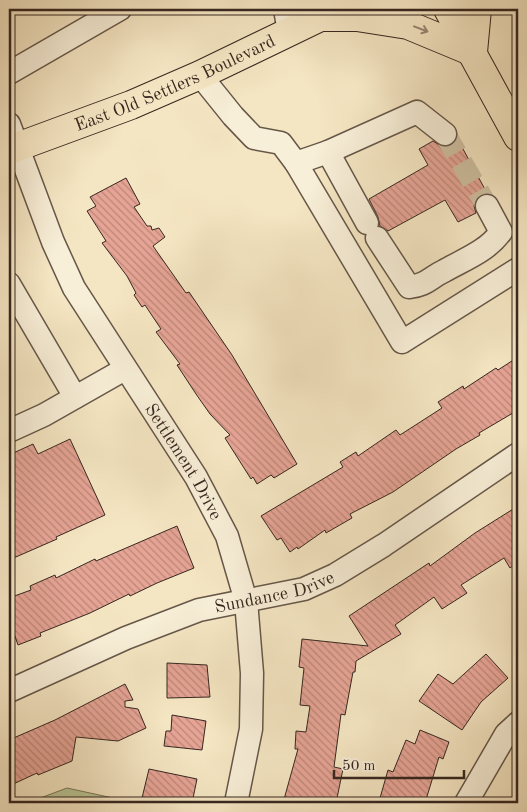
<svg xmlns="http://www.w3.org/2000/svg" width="527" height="812" font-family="'Old Standard TT',serif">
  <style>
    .green { fill: #bac595; stroke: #78765a }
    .building { fill: url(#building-back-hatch); stroke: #372720 }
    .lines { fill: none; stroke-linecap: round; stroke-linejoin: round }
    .minor-tunnel { stroke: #cfc0a2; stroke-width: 22; stroke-dasharray: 22 11; stroke-linecap: butt }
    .minor-casing { stroke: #665749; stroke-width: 25 }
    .major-casing { stroke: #372720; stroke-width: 30 }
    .minor { stroke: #f8efd8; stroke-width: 22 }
    .major { stroke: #f5e6c3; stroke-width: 28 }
    .oneway { stroke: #968672 }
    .labels { text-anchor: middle; stroke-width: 4; stroke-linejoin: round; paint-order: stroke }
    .street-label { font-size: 18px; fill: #372720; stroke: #f8efd8 }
  </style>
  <defs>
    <pattern id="building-back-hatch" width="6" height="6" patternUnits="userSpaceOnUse" patternTransform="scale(1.25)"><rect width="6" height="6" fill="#e6a495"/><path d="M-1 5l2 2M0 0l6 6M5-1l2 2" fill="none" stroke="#bb8679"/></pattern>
  </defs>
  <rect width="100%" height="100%" fill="#f5e6c3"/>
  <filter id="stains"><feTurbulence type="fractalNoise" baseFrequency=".004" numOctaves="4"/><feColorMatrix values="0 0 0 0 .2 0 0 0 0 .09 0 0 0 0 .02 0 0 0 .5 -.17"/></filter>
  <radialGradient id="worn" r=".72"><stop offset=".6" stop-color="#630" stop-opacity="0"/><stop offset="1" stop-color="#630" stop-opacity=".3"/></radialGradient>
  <!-- green -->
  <path class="green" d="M 67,788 L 136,803 L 27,803 Z"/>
  <!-- building -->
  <path class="building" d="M 457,138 L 487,193 L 480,195 L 476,200 L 474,206 L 476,213 L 458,222 L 445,200 L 388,231 L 380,226 L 378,217 L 369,199 L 428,165 L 419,149 L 433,141 L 443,147 L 449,146 L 455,142 Z
    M 126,178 L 140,204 L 134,207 L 147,226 L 151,226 L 152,230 L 159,228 L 165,237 L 153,246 L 186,293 L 189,292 L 232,355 L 297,464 L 274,478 L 271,475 L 257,484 L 253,477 L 251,479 L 225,438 L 230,435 L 210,414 L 196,394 L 177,365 L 180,364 L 156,332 L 161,329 L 145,305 L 142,307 L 134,295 L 136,293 L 127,276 L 102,243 L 106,241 L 87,211 L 96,206 L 90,197 Z
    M 518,357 L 518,410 L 479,433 L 480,435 L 456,449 L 393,492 L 350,514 L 352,518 L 326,533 L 325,530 L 298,549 L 297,547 L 290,552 L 281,538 L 277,540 L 261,516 L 343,467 L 340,462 L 356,452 L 358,456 L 396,430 L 400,435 L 442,408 L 438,402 L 463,386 L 464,389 L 496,368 L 498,370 Z
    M 70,439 L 105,515 L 56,537 L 57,539 L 9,560 L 9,537 L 14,534 L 9,524 L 9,455 L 33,444 L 38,454 Z
    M 518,506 L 518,562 L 510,568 L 504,558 L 461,585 L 467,593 L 442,609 L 434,597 L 395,625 L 401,634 L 356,661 L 355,672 L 353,672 L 345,715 L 341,714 L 334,767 L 343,769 L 336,803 L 283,803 L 298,749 L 295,749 L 296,731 L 306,732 L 310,706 L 300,705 L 304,668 L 299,667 L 302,639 L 368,646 L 349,616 L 429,563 L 430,566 L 475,533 Z
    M 177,526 L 194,568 L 157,583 L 130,596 L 129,594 L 90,613 L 40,633 L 41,636 L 18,645 L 9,619 L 9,598 L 31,590 L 30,586 L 55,575 L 56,578 L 95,559 L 96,561 Z
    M 486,654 L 508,678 L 481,702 L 462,730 L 419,701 L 438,674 L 453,684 Z
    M 167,663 L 207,665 L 210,697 L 167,698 Z
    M 125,684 L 133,700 L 125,701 L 125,707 L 138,709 L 146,728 L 118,741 L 76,737 L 72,761 L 38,775 L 37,773 L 9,786 L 9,740 L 55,720 Z
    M 172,715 L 206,721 L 202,750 L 164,746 L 166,731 L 171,731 Z
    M 420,730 L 449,742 L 443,759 L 439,757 L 425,803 L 400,803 L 380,798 L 388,770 L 393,772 L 406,740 L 415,744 Z
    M 149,769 L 197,779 L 192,803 L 164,803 L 142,798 Z"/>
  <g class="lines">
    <!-- minor-tunnel -->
    <path class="minor-tunnel" d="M 445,134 L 487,206"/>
    <defs>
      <g id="minor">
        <path d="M 285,9 L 289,32"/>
        <path d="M 9,73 L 120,9"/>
        <path d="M 200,75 L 233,116 L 254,138 L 281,143 L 296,163 L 402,342 L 518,269"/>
        <path id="s1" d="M 9,124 L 53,242 L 74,288 L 196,477 L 227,536 L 246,601 L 252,673 L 251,729 L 236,803"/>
        <path d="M 328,152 L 367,223"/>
        <path d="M 296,163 L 328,152 L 417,112 L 445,134"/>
        <path d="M 377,238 L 409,287 C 427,285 429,278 444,271 C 465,259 486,252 501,232 L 487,206"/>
        <path d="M 9,284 L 75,397"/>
        <path d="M 9,431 L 44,415 L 125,369"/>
        <path id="s2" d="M 9,691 L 126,638 L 199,610 L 304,589 L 335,575 L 384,545 L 518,454"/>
        <path d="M 466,803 L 506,734 L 518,723"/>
      </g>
      <g id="major">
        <path d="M 448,9 L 518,137"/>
        <path d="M 321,17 L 357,17 L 408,25 L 473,52"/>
        <path d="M 473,52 L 477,9"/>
        <path id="s3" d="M 9,150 L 131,105 L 200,75 L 337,9"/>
      </g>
    </defs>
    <!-- minor casing -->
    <use href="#minor" class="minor-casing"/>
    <!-- major casing -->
    <use href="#major" class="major-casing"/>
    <!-- minor -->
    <use href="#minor" class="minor"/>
    <!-- major -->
    <use href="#major" class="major"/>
  </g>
  <!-- one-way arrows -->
  <defs><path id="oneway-shaft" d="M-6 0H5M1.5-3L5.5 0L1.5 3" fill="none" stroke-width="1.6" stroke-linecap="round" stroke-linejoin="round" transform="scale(1.25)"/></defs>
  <use class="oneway" href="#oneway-shaft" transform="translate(421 29) rotate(21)"/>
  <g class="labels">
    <!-- street labels -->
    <g class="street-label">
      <text dy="6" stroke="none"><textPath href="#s3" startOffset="179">East Old Settlers Boulevard</textPath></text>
      <text dy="6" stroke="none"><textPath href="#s1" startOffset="382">Settlement Drive</textPath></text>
      <text dy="6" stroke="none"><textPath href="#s2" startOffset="284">Sundance Drive</textPath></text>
    </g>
  </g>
  <!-- margin -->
  <rect width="527" height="812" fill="none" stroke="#f5e6c3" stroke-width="30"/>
  <rect x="10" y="10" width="507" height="792" fill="none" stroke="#372720" stroke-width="2.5"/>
  <rect x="15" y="15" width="497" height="782" fill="none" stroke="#372720"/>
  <!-- scale -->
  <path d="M334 770v8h130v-8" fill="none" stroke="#372720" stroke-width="2.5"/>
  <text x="342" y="770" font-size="15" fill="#372720" stroke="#f8efd8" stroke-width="4" paint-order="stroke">50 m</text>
  <rect width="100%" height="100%" filter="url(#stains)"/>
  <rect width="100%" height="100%" fill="url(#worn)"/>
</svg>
